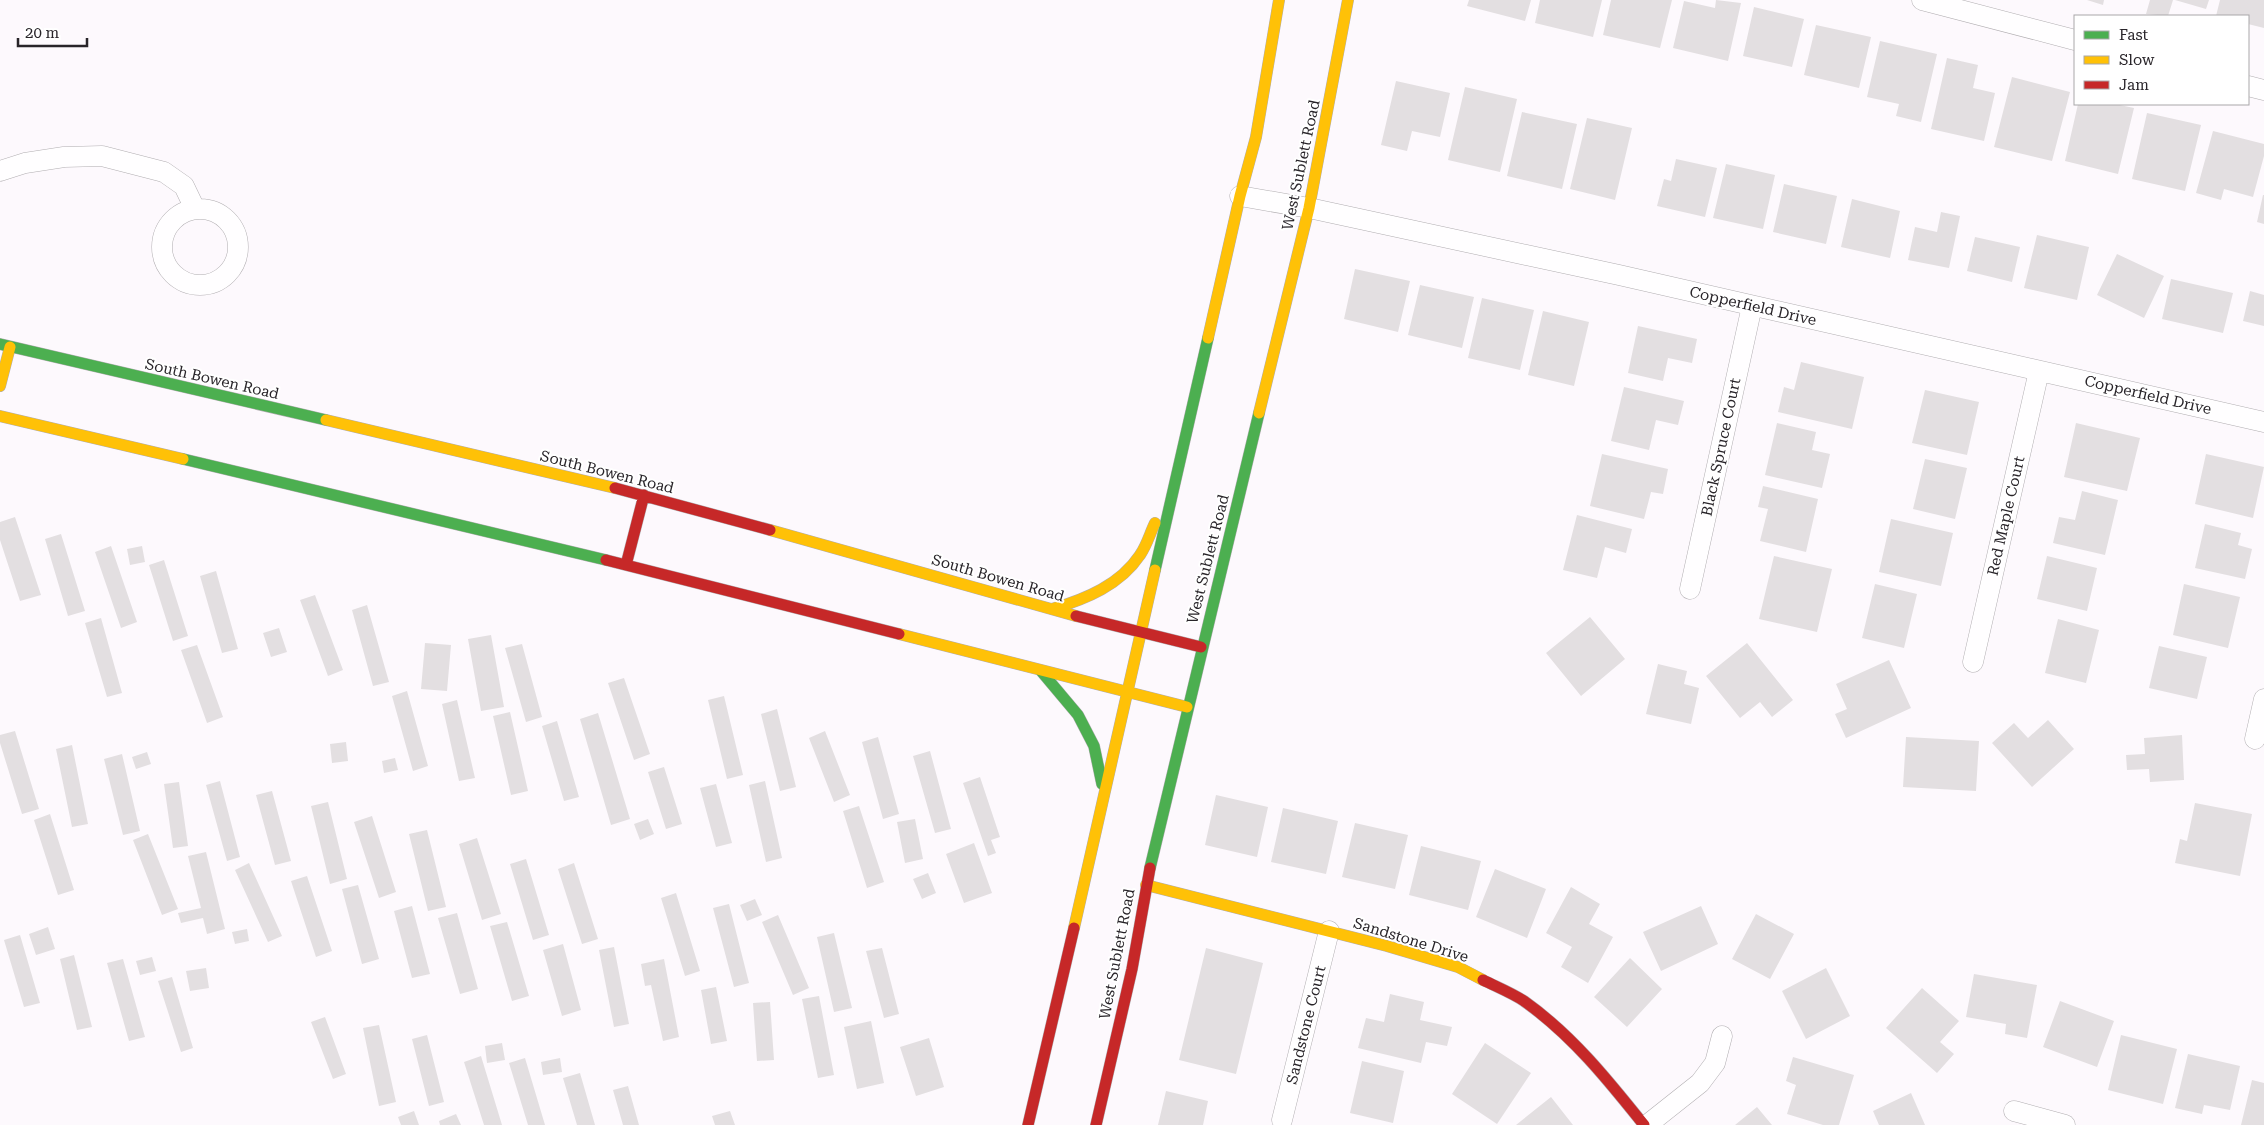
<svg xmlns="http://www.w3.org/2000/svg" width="2264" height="1125" font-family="'Roboto Serif',serif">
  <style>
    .building { fill: #e3dfe1 }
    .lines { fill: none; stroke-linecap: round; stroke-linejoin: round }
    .street-casing { stroke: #b1aeb1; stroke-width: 21 }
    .fast-casing { stroke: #b1aeb1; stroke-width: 12 }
    .slow-casing { stroke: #b1aeb1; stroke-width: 12 }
    .jam-casing { stroke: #b1aeb1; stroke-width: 12 }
    .street { stroke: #fffeff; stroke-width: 20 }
    .fast { stroke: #4caf50; stroke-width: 11 }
    .slow { stroke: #ffc107; stroke-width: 11 }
    .jam { stroke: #c62828; stroke-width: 11 }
    .labels { text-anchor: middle; stroke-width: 4; stroke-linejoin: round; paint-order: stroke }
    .street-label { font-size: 15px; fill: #282429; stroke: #fff }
  </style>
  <rect width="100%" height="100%" fill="#fdf9fd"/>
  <!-- building -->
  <path class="building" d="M 1469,0 L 1531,0 L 1525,21 L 1467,6 Z
    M 1540,0 L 1602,0 L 1593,37 L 1535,23 Z
    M 1611,0 L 1672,0 L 1660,48 L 1603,35 Z
    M 1716,0 L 1741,3 L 1728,61 L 1673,48 L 1684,1 L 1715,8 Z
    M 2087,0 L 2104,0 L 2103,5 Z
    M 2150,0 L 2173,0 L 2168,16 L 2146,14 Z
    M 2175,0 L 2209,0 L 2206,9 Z
    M 2220,0 L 2264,0 L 2264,28 L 2248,24 L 2248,16 L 2216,16 Z
    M 1754,7 L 1804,19 L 1792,67 L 1743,56 Z
    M 1816,25 L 1871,37 L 1859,88 L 1804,75 Z
    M 1880,41 L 1937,54 L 1921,122 L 1896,116 L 1899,104 L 1867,97 Z
    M 1947,58 L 1978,65 L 1973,88 L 1995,93 L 1984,141 L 1931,129 Z
    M 2012,77 L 2070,92 L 2052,161 L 1994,147 Z
    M 1396,81 L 1450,93 L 1440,137 L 1412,131 L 1407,151 L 1381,145 Z
    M 1465,87 L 1517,99 L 1500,172 L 1448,160 Z
    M 2078,104 L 2115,104 L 2134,108 L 2118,174 L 2065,161 Z
    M 1522,112 L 1577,124 L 1562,189 L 1507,176 Z
    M 2147,113 L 2201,125 L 2185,191 L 2132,179 Z
    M 1587,118 L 1632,128 L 1615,200 L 1570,189 Z
    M 2213,131 L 2264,144 L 2264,156 L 2253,197 L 2224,189 L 2221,200 L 2196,193 Z
    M 1676,159 L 1717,168 L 1705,217 L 1657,206 L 1664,179 L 1671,181 Z
    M 1726,164 L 1775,175 L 1763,229 L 1713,218 Z
    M 1784,184 L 1837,196 L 1826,244 L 1773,232 Z
    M 2263,195 L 2264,195 L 2264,224 L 2257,222 Z
    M 1852,199 L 1900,211 L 1890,258 L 1841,247 Z
    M 1941,212 L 1960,216 L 1949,268 L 1908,260 L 1915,227 L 1937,232 Z
    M 2037,235 L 2089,247 L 2077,300 L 2024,288 Z
    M 1975,237 L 2020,247 L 2012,282 L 1967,271 Z
    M 2117,254 L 2164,276 L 2144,318 L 2097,295 Z
    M 1355,269 L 1410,281 L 1398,332 L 1344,319 Z
    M 2171,279 L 2233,293 L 2223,333 L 2162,319 Z
    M 1420,285 L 1474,297 L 1462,348 L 1408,335 Z
    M 2250,291 L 2264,295 L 2264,326 L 2243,321 Z
    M 1482,298 L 1534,310 L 1520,370 L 1468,358 Z
    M 1543,311 L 1589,322 L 1574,386 L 1528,375 Z
    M 1638,326 L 1697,339 L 1692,363 L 1668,358 L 1663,381 L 1628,373 Z
    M 1801,362 L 1864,377 L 1852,429 L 1778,412 L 1784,387 L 1794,390 Z
    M 1624,387 L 1684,401 L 1678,425 L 1656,420 L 1649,450 L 1611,441 Z
    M 1925,390 L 1979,402 L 1967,455 L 1912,443 Z
    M 1777,423 L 1816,432 L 1812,450 L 1830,454 L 1822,488 L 1765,475 Z
    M 2076,423 L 2140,438 L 2127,491 L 2064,477 Z
    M 1602,454 L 1668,469 L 1663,494 L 1651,492 L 1644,519 L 1590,506 Z
    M 2206,454 L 2264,467 L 2253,518 L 2195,504 Z
    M 1925,459 L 1967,468 L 1955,519 L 1913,509 Z
    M 1763,486 L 1818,499 L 1806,552 L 1760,541 L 1768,509 L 1758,507 Z
    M 2082,491 L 2118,500 L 2105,555 L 2053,543 L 2059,517 L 2075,520 Z
    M 1577,515 L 1632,529 L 1626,553 L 1605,547 L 1597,578 L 1563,570 Z
    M 15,517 L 41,595 L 20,601 L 0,540 L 0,522 Z
    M 1891,519 L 1953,533 L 1941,586 L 1879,572 Z
    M 2205,524 L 2241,533 L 2238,545 L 2252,549 L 2245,579 L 2195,568 Z
    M 61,534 L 85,611 L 68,616 L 45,539 Z
    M 111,546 L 137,622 L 121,628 L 95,552 Z
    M 142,546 L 145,562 L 130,565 L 127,549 Z
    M 1774,556 L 1832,569 L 1817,632 L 1759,619 Z
    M 2047,556 L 2097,568 L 2087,611 L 2037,599 Z
    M 164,560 L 188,636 L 173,641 L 149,565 Z
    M 216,571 L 238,649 L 222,653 L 200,576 Z
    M 1875,584 L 1917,594 L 1904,648 L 1862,638 Z
    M 2184,584 L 2240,597 L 2228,648 L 2173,635 Z
    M 315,595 L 343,670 L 328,676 L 300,600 Z
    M 367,605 L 389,682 L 373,686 L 352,610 Z
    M 1590,617 L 1625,659 L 1581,696 L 1546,653 Z
    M 101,618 L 122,693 L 107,697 L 85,623 Z
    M 2058,619 L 2099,630 L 2086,683 L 2045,673 Z
    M 279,628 L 287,652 L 271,657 L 263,633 Z
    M 491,635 L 504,707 L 481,711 L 468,639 Z
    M 425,643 L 451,645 L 447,691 L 421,689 Z
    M 1747,643 L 1793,700 L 1772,717 L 1760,702 L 1740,718 L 1706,676 Z
    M 522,644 L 542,717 L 526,722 L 505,648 Z
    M 197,645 L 223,717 L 207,723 L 181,650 Z
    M 2159,646 L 2207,657 L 2197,699 L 2149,688 Z
    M 1889,660 L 1911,708 L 1846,738 L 1835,714 L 1847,709 L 1836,684 Z
    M 1658,664 L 1687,671 L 1684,684 L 1699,688 L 1691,724 L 1646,714 Z
    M 624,678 L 650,754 L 634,760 L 608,683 Z
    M 407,691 L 428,766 L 413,771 L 392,696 Z
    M 724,696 L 743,775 L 727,779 L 708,700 Z
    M 457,700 L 475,778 L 459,781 L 442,704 Z
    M 777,709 L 796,787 L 780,791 L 761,714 Z
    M 510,712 L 528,791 L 511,795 L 493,716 Z
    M 598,713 L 630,819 L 611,825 L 580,719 Z
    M 2048,720 L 2074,749 L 2032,787 L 1992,743 L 2014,723 L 2028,738 Z
    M 557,721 L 579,797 L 564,801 L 542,726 Z
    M 15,731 L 39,809 L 22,814 L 0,743 L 0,735 Z
    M 825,731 L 850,795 L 834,802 L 809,738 Z
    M 2182,735 L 2184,780 L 2150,782 L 2149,769 L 2127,770 L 2126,755 L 2145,754 L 2144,738 Z
    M 878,737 L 899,814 L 883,819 L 862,742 Z
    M 1906,737 L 1979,741 L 1976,791 L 1903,787 Z
    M 346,742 L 348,761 L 332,763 L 330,744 Z
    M 72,745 L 88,824 L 72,827 L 56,749 Z
    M 930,751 L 951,829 L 935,833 L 913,756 Z
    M 147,752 L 151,764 L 136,769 L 132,757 Z
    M 122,754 L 140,831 L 123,835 L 104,759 Z
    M 395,758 L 398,770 L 384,773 L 382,761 Z
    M 664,767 L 682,824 L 666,829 L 648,772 Z
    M 980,777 L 1000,837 L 991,840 L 996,853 L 988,856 L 963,783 Z
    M 220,781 L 240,857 L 227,861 L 206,785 Z
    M 765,781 L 782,858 L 766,862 L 749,785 Z
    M 179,782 L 188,846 L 173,848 L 164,784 Z
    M 716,784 L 732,843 L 716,847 L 700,788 Z
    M 272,791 L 291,861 L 275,865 L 256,795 Z
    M 1216,795 L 1268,807 L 1257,857 L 1205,845 Z
    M 328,802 L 347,879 L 330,884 L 311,806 Z
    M 2195,803 L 2252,814 L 2240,876 L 2175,863 L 2180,839 L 2187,841 Z
    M 859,806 L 884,882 L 867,888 L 843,811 Z
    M 1283,808 L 1338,821 L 1326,874 L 1271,862 Z
    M 50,814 L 74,890 L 58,895 L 34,820 Z
    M 372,816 L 396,892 L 379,898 L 354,822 Z
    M 648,819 L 654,834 L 640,840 L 634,824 Z
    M 915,819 L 923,859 L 905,863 L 897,822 Z
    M 1355,823 L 1408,835 L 1395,889 L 1342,877 Z
    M 427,830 L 446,907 L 428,911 L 409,834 Z
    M 148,834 L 178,909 L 162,915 L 133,840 Z
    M 477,838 L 501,914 L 482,920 L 459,844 Z
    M 974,843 L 992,893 L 964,903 L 946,854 Z
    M 1421,846 L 1481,861 L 1468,910 L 1409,895 Z
    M 206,852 L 225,929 L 207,934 L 203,918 L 181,923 L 178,913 L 201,908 L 188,856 Z
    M 526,859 L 549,935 L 533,940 L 510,864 Z
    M 249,863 L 282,936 L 268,942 L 235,870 Z
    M 574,863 L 598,939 L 582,944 L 558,869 Z
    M 1495,869 L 1546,889 L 1527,938 L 1476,917 Z
    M 928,873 L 936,893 L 922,899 L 913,879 Z
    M 307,876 L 332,951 L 316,957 L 291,881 Z
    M 358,885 L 379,959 L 362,964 L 342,889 Z
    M 1571,887 L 1600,904 L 1589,924 L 1613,937 L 1588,983 L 1561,967 L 1572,947 L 1546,933 Z
    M 676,893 L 700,971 L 685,976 L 661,898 Z
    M 755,899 L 762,915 L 747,921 L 740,905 Z
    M 729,904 L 749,983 L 734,987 L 713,908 Z
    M 412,906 L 430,974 L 412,978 L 394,911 Z
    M 1701,906 L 1718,944 L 1661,971 L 1643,932 Z
    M 457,913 L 478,989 L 460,994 L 438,918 Z
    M 1756,914 L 1794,934 L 1770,979 L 1732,959 Z
    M 778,915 L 809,988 L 793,995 L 762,922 Z
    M 507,922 L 529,996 L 512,1001 L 490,926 Z
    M 48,927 L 55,949 L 36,955 L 29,934 Z
    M 247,929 L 249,941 L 235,944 L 232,932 Z
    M 834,933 L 852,1008 L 834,1012 L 817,937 Z
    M 20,935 L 40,1003 L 24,1007 L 4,940 Z
    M 563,944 L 581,1010 L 562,1016 L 543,950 Z
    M 614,947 L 629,1024 L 614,1027 L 599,950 Z
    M 882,948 L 899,1014 L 884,1018 L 866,951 Z
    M 1206,948 L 1263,963 L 1236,1074 L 1179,1060 Z
    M 74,955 L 92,1027 L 77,1030 L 60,959 Z
    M 152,957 L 156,971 L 140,975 L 136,961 Z
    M 1630,958 L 1662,989 L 1627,1027 L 1594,997 Z
    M 123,959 L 145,1037 L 129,1041 L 107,963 Z
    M 664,959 L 679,1037 L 663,1041 L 651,985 L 645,986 L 641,964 Z
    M 206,968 L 209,988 L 190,991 L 186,971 Z
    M 1826,968 L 1850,1016 L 1806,1039 L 1782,991 Z
    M 1974,974 L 2037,985 L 2027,1038 L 2005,1034 L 2006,1024 L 1966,1017 Z
    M 172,977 L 193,1048 L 181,1052 L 158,981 Z
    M 716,987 L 727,1041 L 711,1044 L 701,990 Z
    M 1922,988 L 1959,1021 L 1940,1042 L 1954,1054 L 1937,1073 L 1886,1028 Z
    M 1390,994 L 1424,1002 L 1420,1020 L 1452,1027 L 1447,1046 L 1426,1042 L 1421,1063 L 1358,1048 L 1366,1018 L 1384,1022 Z
    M 819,996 L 834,1075 L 818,1078 L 802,999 Z
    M 2060,1001 L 2114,1021 L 2097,1067 L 2043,1047 Z
    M 770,1002 L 774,1060 L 757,1061 L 753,1003 Z
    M 325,1017 L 346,1074 L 333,1079 L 311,1022 Z
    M 871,1021 L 884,1083 L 857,1089 L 844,1027 Z
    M 379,1025 L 396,1102 L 379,1106 L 363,1028 Z
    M 427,1035 L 444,1102 L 429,1106 L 412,1039 Z
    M 2121,1035 L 2177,1049 L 2163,1104 L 2108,1090 Z
    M 929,1038 L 944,1087 L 916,1096 L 900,1047 Z
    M 502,1043 L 505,1060 L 487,1063 L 485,1046 Z
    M 1485,1043 L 1531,1073 L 1497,1124 L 1452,1094 Z
    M 2188,1054 L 2240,1066 L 2230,1110 L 2204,1105 L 2202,1114 L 2175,1108 Z
    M 481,1056 L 502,1125 L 484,1125 L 464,1062 Z
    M 1793,1057 L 1854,1075 L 1839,1125 L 1823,1125 L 1787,1114 L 1796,1085 L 1786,1081 Z
    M 525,1058 L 545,1125 L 528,1125 L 509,1063 Z
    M 560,1058 L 562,1072 L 543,1075 L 541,1062 Z
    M 1362,1061 L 1404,1071 L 1393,1123 L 1350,1113 Z
    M 580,1073 L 595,1125 L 577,1125 L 563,1078 Z
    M 2252,1080 L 2264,1083 L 2264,1125 L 2241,1125 Z
    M 628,1086 L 639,1125 L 623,1125 L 613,1090 Z
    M 1166,1091 L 1208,1101 L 1203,1125 L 1158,1125 Z
    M 1911,1093 L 1925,1125 L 1879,1125 L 1873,1111 Z
    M 1551,1097 L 1573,1125 L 1516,1125 Z
    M 1757,1107 L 1772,1125 L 1735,1125 Z
    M 414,1111 L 419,1125 L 401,1125 L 398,1117 Z
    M 730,1111 L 735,1125 L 715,1125 L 712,1116 Z
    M 456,1114 L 461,1125 L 440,1125 L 439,1121 Z"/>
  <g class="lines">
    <defs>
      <path id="street" d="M 1922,0 L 2075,40
        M 2248,86 L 2264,90
        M 0,171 L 25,163 L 64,157 L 102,156 L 164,172 L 184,186 L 195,209
        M 1240,196 L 1309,208 L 1619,275 L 2264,422
        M162 247a38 38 0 1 1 76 0a38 38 0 1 1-76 0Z
        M 1690,589 L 1752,306
        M 1973,662 L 2039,371
        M 2255,739 L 2264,699
        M 2014,1111 L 2065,1125
        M 1282,1120 L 1329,931
        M 1647,1125 L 1700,1083 L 1715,1063 L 1722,1036"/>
      <path id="fast" d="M 0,344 L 326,420
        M 183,459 L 606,560
        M 1155,570 L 1208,338
        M 1041,671 L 1078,715 L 1094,746 L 1102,784
        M 1150,868 L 1259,413"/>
      <path id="slow" d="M 1208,338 L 1240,196 L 1256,137 L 1279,0
        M 0,386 L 10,347
        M 1259,413 L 1309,208 L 1348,0
        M 0,416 L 183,459
        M 326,420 L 615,488
        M 770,530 L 1076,616
        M 1052,609 C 1086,599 1120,585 1140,555 C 1147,545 1150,533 1155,523
        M 899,634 L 1187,707
        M 1146,885 L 1387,946 L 1458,967 L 1483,980
        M 1074,928 L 1155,570"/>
      <path id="jam" d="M 615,488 L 770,530
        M 606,560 L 899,634
        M 626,565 L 644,495
        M 1076,616 L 1201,647
        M 1483,980 C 1497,987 1512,993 1524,1001 C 1572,1035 1608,1080 1644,1125
        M 1028,1125 L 1074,928
        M 1096,1125 L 1132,969 L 1150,868"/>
    </defs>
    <!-- street casing -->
    <use href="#street" class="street-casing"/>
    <!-- fast casing -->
    <use href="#fast" class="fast-casing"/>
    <!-- slow casing -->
    <use href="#slow" class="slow-casing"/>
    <!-- jam casing -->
    <use href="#jam" class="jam-casing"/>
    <!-- street -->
    <use href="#street" class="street"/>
    <!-- fast -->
    <use href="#fast" class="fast"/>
    <!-- slow -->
    <use href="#slow" class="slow"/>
    <!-- jam -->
    <use href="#jam" class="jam"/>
  </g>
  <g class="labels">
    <!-- street labels -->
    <g class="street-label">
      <text transform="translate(1301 165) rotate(-78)" y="5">West Sublett Road</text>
      <text transform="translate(1753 306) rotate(13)" y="5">Copperfield Drive</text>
      <text transform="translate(212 379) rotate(13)" y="5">South Bowen Road</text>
      <text transform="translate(2148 395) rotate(13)" y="5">Copperfield Drive</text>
      <text transform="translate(1721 447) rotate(-78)" y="5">Black Spruce Court</text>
      <text transform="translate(607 472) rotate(14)" y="5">South Bowen Road</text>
      <text transform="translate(2006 516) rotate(-77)" y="5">Red Maple Court</text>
      <text transform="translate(1208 559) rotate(-76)" y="5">West Sublett Road</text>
      <text transform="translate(998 578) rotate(16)" y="5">South Bowen Road</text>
      <text transform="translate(1411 940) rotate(17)" y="5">Sandstone Drive</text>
      <text transform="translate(1117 954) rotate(-79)" y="5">West Sublett Road</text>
      <text transform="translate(1306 1025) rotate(-76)" y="5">Sandstone Court</text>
    </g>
  </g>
  <!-- legend -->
  <rect x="2074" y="15" width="175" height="90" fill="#ffffff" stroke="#a9a7a9"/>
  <rect x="2084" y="31" width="25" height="8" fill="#4caf50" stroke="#a9a7a9"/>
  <text x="2119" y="40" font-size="15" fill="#282429">Fast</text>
  <rect x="2084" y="56" width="25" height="8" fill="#ffc107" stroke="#a9a7a9"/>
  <text x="2119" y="65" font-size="15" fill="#282429">Slow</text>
  <rect x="2084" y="81" width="25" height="8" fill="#c62828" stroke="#a9a7a9"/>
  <text x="2119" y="90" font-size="15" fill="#282429">Jam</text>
  <!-- scale -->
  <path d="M18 38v8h69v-8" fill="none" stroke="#282429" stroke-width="2.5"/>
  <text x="25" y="38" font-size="15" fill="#282429" stroke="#ffffff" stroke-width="4" paint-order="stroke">20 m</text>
</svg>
